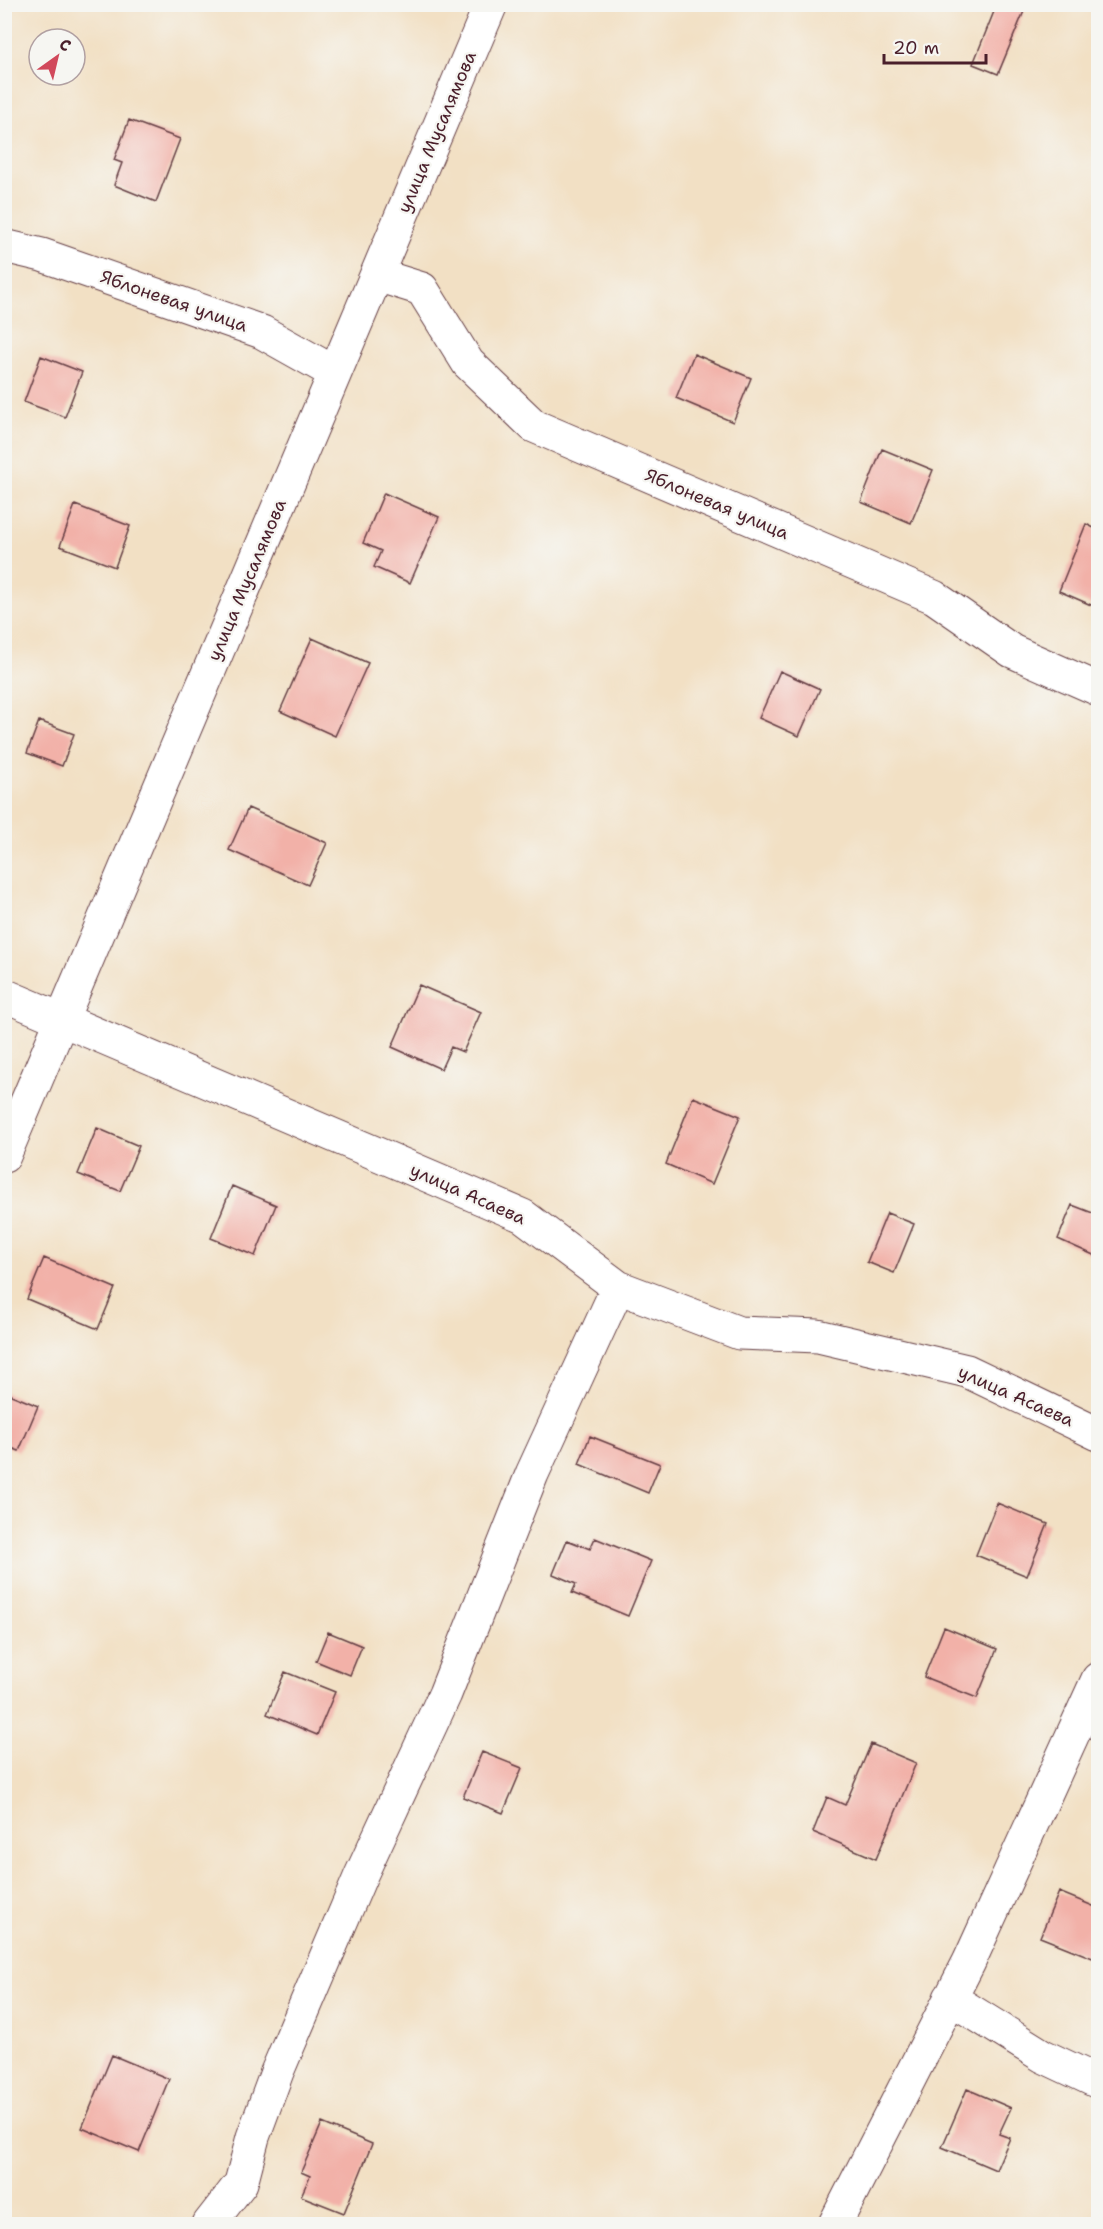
<svg xmlns="http://www.w3.org/2000/svg" width="1103" height="2229" font-family="'Shantell Sans',sans-serif">
  <style>
    .building { fill: #f2b1a8 }
    .lines { fill: none; stroke-linecap: round; stroke-linejoin: round }
    .minor-casing { stroke: #633c42; stroke-width: 35 }
    .minor { stroke: #fff; stroke-width: 33 }
    .labels { text-anchor: middle; stroke-width: 4.5; stroke-linejoin: round; paint-order: stroke }
    .street-label { font-size: 18px; fill: #4a1f2b; stroke: #f6f6f2 }
  </style>
  <rect width="100%" height="100%" fill="#f6f6f2"/>
  <filter id="ink" filterUnits="userSpaceOnUse"><feTurbulence type="fractalNoise" baseFrequency=".0167" numOctaves="2"/><feDisplacementMap in="SourceGraphic" scale="12" xChannelSelector="R" yChannelSelector="G"/><feConvolveMatrix kernelMatrix="1 2 1 2 8 2 1 2 1" color-interpolation-filters="sRGB"/></filter>
  <filter id="wash" filterUnits="userSpaceOnUse"><feTurbulence type="fractalNoise" baseFrequency=".008" numOctaves="4" result="noise"/><feDisplacementMap in="SourceGraphic" scale="24" xChannelSelector="R" yChannelSelector="G"/><feGaussianBlur stdDeviation="1.35" result="paint"/><feColorMatrix in="noise" values="0 0 0 0 0 0 0 0 0 0 0 0 0 0 0 0 0 1.4 0 .05"/><feComposite in="paint" operator="in"/></filter>
  <g filter="url(#wash)">
    <rect width="100%" height="100%" fill="#f2e0c4"/>
    <g id="blocks">
      <!-- building -->
      <path class="building" d="M 997,4 L 1027,4 L 998,74 L 973,64 Z
        M 129,120 L 180,139 L 156,202 L 114,185 L 122,163 L 114,160 Z
        M 694,354 L 751,378 L 733,422 L 676,398 Z
        M 41,356 L 82,372 L 65,417 L 24,402 Z
        M 882,449 L 933,470 L 911,523 L 861,502 Z
        M 384,493 L 439,517 L 410,583 L 374,567 L 381,551 L 363,543 Z
        M 75,505 L 130,526 L 115,567 L 60,546 Z
        M 1086,524 L 1098,530 L 1098,608 L 1059,591 Z
        M 312,638 L 368,663 L 335,736 L 280,711 Z
        M 780,671 L 820,689 L 799,736 L 759,718 Z
        M 39,721 L 74,734 L 62,766 L 27,753 Z
        M 248,808 L 327,843 L 308,885 L 229,850 Z
        M 419,985 L 481,1012 L 463,1052 L 451,1047 L 441,1069 L 392,1047 Z
        M 693,1097 L 740,1116 L 712,1184 L 666,1164 Z
        M 97,1128 L 139,1146 L 120,1191 L 78,1174 Z
        M 232,1186 L 276,1205 L 255,1256 L 211,1238 Z
        M 1072,1205 L 1098,1215 L 1098,1257 L 1058,1239 Z
        M 887,1213 L 914,1224 L 894,1273 L 867,1262 Z
        M 44,1258 L 115,1288 L 98,1329 L 27,1299 Z
        M 4,1392 L 38,1406 L 19,1451 L 4,1445 Z
        M 590,1436 L 660,1464 L 648,1493 L 579,1464 Z
        M 997,1503 L 1048,1524 L 1027,1576 L 976,1555 Z
        M 595,1538 L 651,1561 L 628,1616 L 572,1593 L 576,1584 L 553,1574 L 567,1540 L 590,1549 Z
        M 944,1627 L 997,1649 L 977,1698 L 924,1677 Z
        M 328,1632 L 362,1646 L 350,1675 L 316,1661 Z
        M 285,1672 L 335,1692 L 317,1735 L 267,1714 Z
        M 871,1744 L 916,1763 L 876,1859 L 813,1832 L 827,1797 L 845,1805 Z
        M 482,1752 L 522,1768 L 503,1813 L 463,1797 Z
        M 1059,1892 L 1098,1908 L 1098,1950 L 1095,1959 L 1040,1937 Z
        M 112,2055 L 169,2079 L 139,2152 L 82,2128 Z
        M 967,2089 L 1011,2108 L 999,2134 L 1010,2138 L 996,2170 L 942,2147 Z
        M 322,2123 L 372,2144 L 344,2213 L 301,2196 L 310,2176 L 301,2172 Z"/>
    </g>
  </g>
  <g filter="url(#ink)">
    <use href="#blocks" fill-opacity="0" stroke="#633c42" stroke-width="1.5"/>
    <g class="lines">
      <defs>
        <path id="minor" d="M 4,246 L 42,255 L 262,332 L 335,373
          M 377,275 L 422,289 L 468,363 L 534,426 L 934,597 L 1012,651 L 1098,689
          M 4,995 L 523,1216 L 618,1287 L 739,1333 L 818,1336 L 967,1371 L 1098,1434
          M 4,1156 L 491,4
          M 950,1998 L 1043,2056 L 1098,2082
          M 209,2224 L 241,2183 L 253,2137 L 277,2072 L 361,1875 L 445,1694 L 532,1474 L 618,1287
          M 835,2224 L 969,1962 L 1098,1679"/>
      </defs>
      <!-- minor casing -->
      <use href="#minor" class="minor-casing"/>
      <!-- minor -->
      <use href="#minor" class="minor"/>
    </g>
  </g>
  <g class="labels">
    <!-- street labels -->
    <g class="street-label">
      <text transform="translate(437 132) rotate(-67)" y="6">улица Мусалямова</text>
      <text transform="translate(174 301) rotate(19)" y="6">Яблоневая улица</text>
      <text transform="translate(717 504) rotate(23)" y="6">Яблоневая улица</text>
      <text transform="translate(247 580) rotate(-67)" y="6">улица Мусалямова</text>
      <text transform="translate(468 1194) rotate(24)" y="6">улица Асаева</text>
      <text transform="translate(1016 1396) rotate(24)" y="6">улица Асаева</text>
    </g>
  </g>
  <!-- margin -->
  <rect width="1103" height="2229" fill="none" stroke="#f6f6f2" stroke-width="24"/>
  <!-- north arrow -->
  <g transform="translate(57 57) rotate(34)"><circle r="28" fill="#f6f6f2" stroke="#b1a0a2" stroke-width="1.5"/>
  <path d="M0-4.5L10 22L0 15L-10 22Z" fill="#d1495b"/>
  <text y="-9" font-size="16" font-weight="bold" text-anchor="middle" fill="#4a1f2b">С</text>
  </g>
  <!-- scale -->
  <path d="M884 54v9h102v-9" fill="none" stroke="#4a1f2b" stroke-width="3"/>
  <text x="893" y="54" font-size="18" fill="#4a1f2b" stroke="#f6f6f2" stroke-width="4.5" paint-order="stroke">20 m</text>
</svg>
